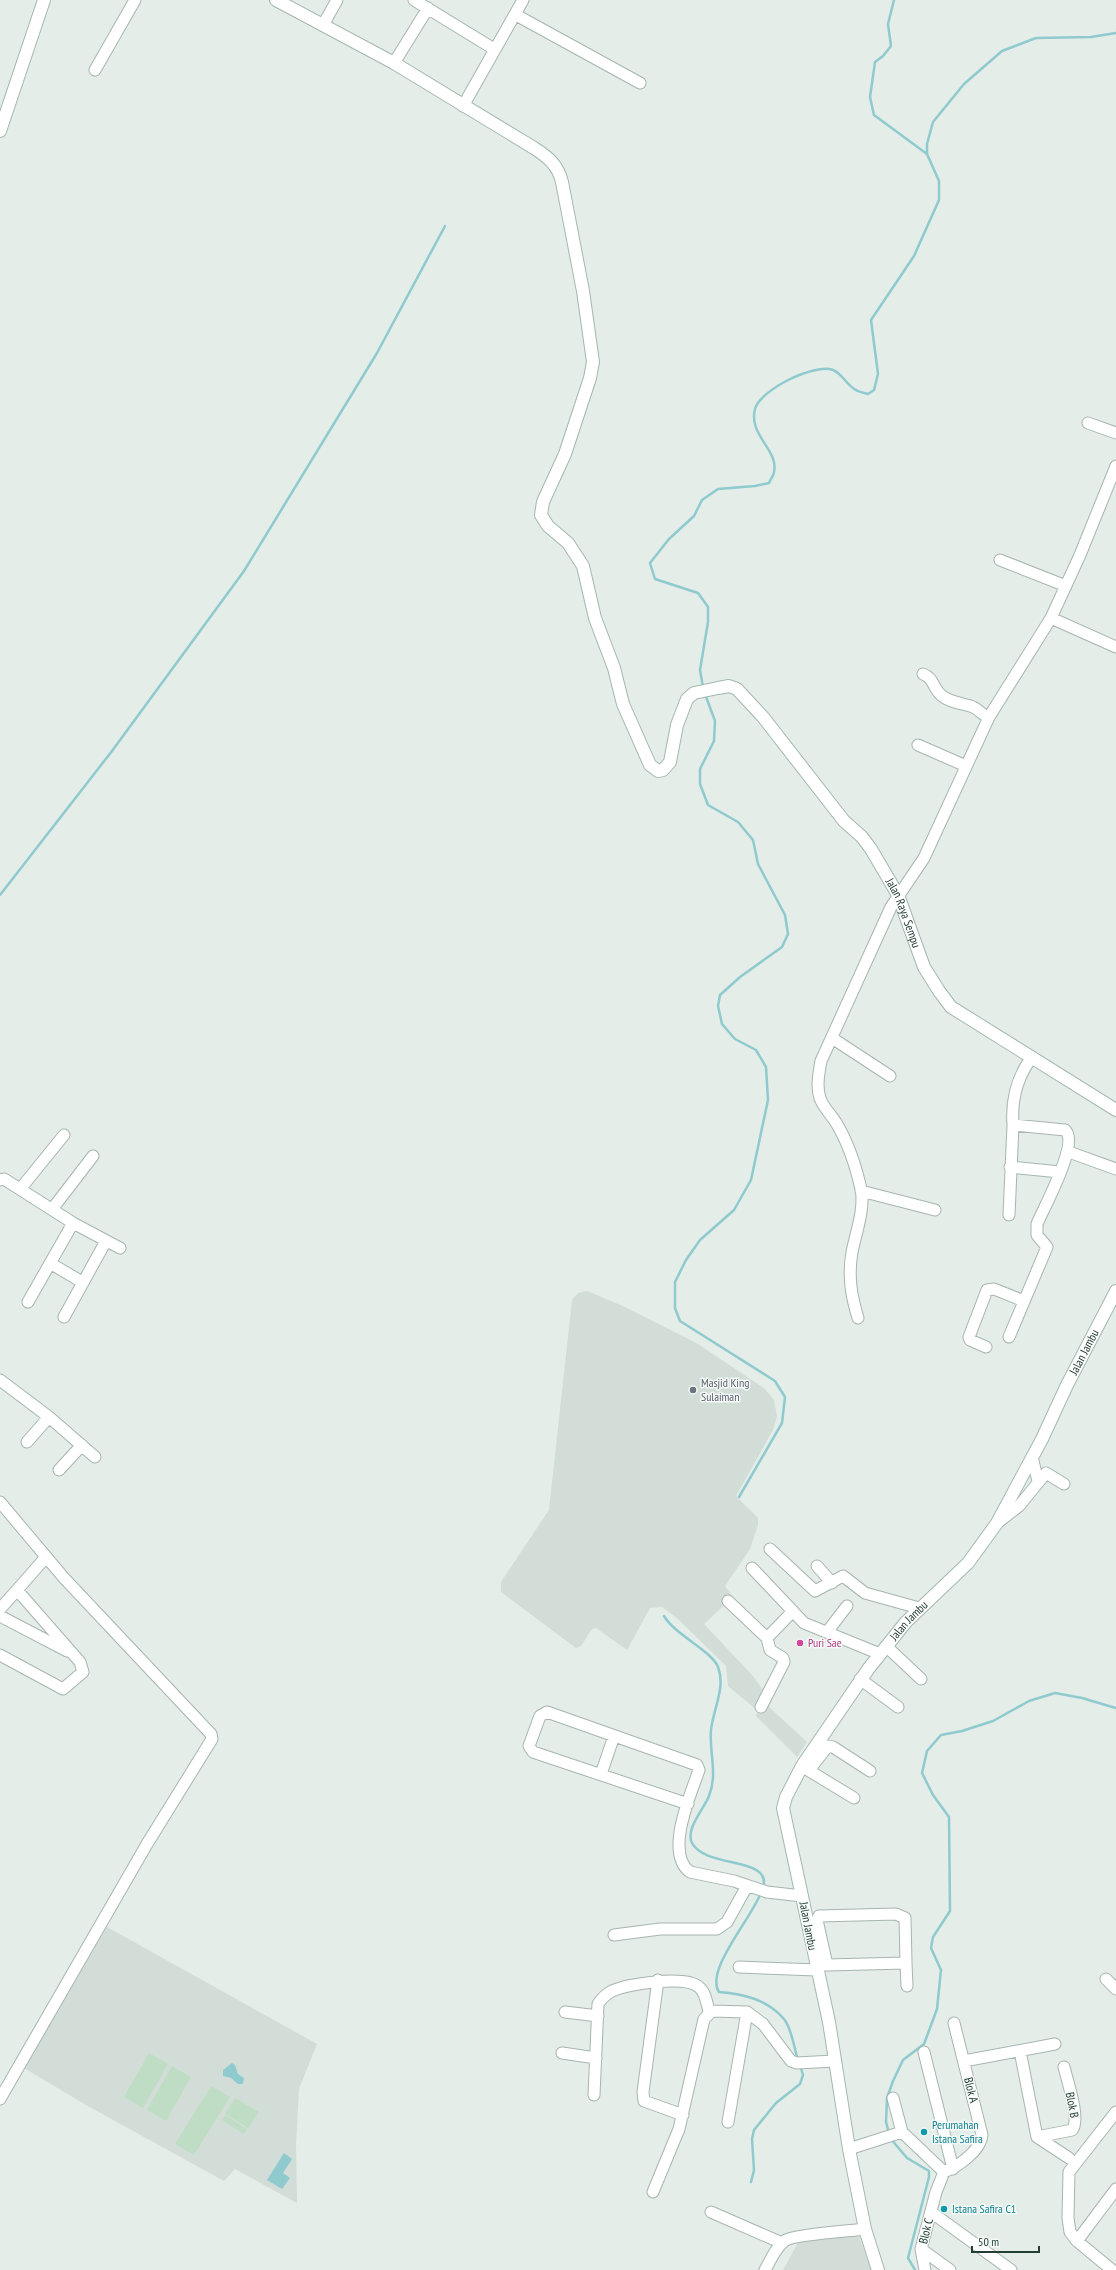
<svg xmlns="http://www.w3.org/2000/svg" width="1116" height="2270" font-family="'PT Sans Narrow',sans-serif">
  <style>
    .built { fill: #d2ddd7 }
    .green { fill: #beddc4 }
    .water { fill: #8fcacf }
    .lines { fill: none; stroke-linecap: round; stroke-linejoin: round }
    .stream { stroke: #8fcacf; stroke-width: 2.5 }
    .street-casing { stroke: #a7b5af; stroke-width: 13 }
    .secondary-casing { stroke: #a3b8af; stroke-width: 14 }
    .street { stroke: #fff; stroke-width: 11 }
    .secondary { stroke: #fff; stroke-width: 12 }
    .worship-dot { fill: #6b7280; stroke: #f5f9f7; stroke-width: 1.5 }
    .hotel-dot { fill: #d1479c; stroke: #f5f9f7; stroke-width: 1.5 }
    .culture-dot { fill: #0f9aa8; stroke: #f5f9f7; stroke-width: 1.5 }
    .labels { text-anchor: middle; stroke-width: 3; stroke-linejoin: round; paint-order: stroke }
    .street-label { font-size: 12px; fill: #243e35; stroke: #f5f9f7 }
    .worship-label { font-size: 12px; fill: #5b616d; stroke: #f5f9f7; text-anchor: start }
    .hotel-label { font-size: 12px; fill: #b23c85; stroke: #f5f9f7; text-anchor: start }
    .culture-label { font-size: 12px; fill: #0d838f; stroke: #f5f9f7; text-anchor: start }
  </style>
  <rect width="100%" height="100%" fill="#e4ede8"/>
  <!-- built -->
  <path class="built" d="M 587,1291 L 625,1307 L 698,1344 L 765,1389 L 774,1400 L 777,1416 L 773,1430 L 736,1496 L 758,1518 L 758,1525 L 750,1549 L 725,1586 L 733,1597 L 704,1624 L 753,1676 L 771,1701 L 769,1707 L 807,1742 L 797,1757 L 756,1716 L 758,1711 L 728,1686 L 726,1666 L 678,1619 L 662,1607 L 650,1608 L 627,1650 L 596,1628 L 592,1629 L 581,1646 L 576,1648 L 501,1592 L 501,1582 L 549,1510 L 572,1300 L 578,1293 Z
    M 107,1927 L 317,2044 L 299,2089 L 296,2145 L 297,2203 L 235,2169 L 224,2181 L 86,2105 L 24,2068 Z
    M 858,2233 L 871,2270 L 783,2270 L 800,2239 Z"/>
  <!-- green -->
  <path class="green" d="M 149,2053 L 168,2064 L 143,2108 L 124,2097 Z
    M 172,2066 L 191,2077 L 166,2121 L 147,2110 Z
    M 211,2086 L 230,2097 L 194,2155 L 175,2144 Z
    M 235,2098 L 259,2112 L 248,2128 L 225,2114 Z
    M 225,2115 L 247,2129 L 244,2134 L 222,2120 Z"/>
  <!-- water -->
  <path class="water" d="M 232,2063 L 235,2065 L 238,2074 L 244,2078 L 243,2084 L 238,2084 L 231,2078 L 223,2076 L 223,2070 Z
    M 284,2153 L 292,2159 L 283,2173 L 290,2178 L 282,2189 L 267,2180 Z"/>
  <g class="lines">
    <!-- stream -->
    <path class="stream" d="M 927,154 L 927,144 L 933,122 L 964,84 L 1002,51 L 1036,38 L 1091,37 L 1116,33
      M 703,687 L 700,670 L 708,622 L 708,607 L 698,593 L 655,579 L 650,563 L 669,539 L 694,516 L 702,500 L 718,489 L 755,486 L 769,483 C 770,480 774,475 774,472 C 779,450 748,435 755,409 C 760,390 814,363 833,370 C 842,373 847,386 856,390 C 859,392 864,393 868,394 L 874,390 L 878,374 L 871,320 L 914,256 L 939,200 L 939,181 L 927,154 L 874,115 L 870,97 L 875,62 L 883,56 L 891,46 L 888,24 L 894,0
      M 705,694 L 715,721 L 714,741 L 700,769 L 700,784 L 708,805 L 738,822 L 753,840 L 758,864 L 785,915 L 788,934 L 782,947 L 740,977 L 720,995 L 718,1006 L 722,1024 L 735,1039 L 756,1050 L 766,1067 L 768,1100 L 751,1180 L 734,1210 L 700,1240 L 686,1260 L 675,1282 L 675,1308 L 680,1321 L 775,1381 L 785,1397 L 782,1423 L 739,1497
      M 0,895 L 112,751 L 244,571 L 377,353 L 445,226
      M 664,1616 C 675,1635 712,1651 718,1667 C 726,1687 713,1710 711,1730 C 709,1752 718,1774 709,1796 C 704,1809 685,1829 692,1843 C 706,1869 773,1856 763,1888
      M 761,1892 C 755,1914 704,1970 719,1992 C 743,1994 767,1999 784,2019 C 792,2029 794,2048 798,2060
      M 889,2133 L 886,2122 L 887,2098 L 893,2081 L 903,2060 L 924,2044 L 937,2009 L 941,1970 L 931,1948 L 933,1937 L 950,1911 L 949,1817 L 933,1795 L 922,1773 L 927,1751 L 941,1735 L 962,1731 L 993,1721 L 1029,1701 L 1055,1693 L 1082,1698 L 1116,1708
      M 891,2139 L 907,2158 L 929,2171 L 929,2177 L 908,2258 L 915,2270
      M 751,2182 L 754,2170 L 752,2139 L 754,2130 L 776,2103 L 800,2084 L 803,2075 L 800,2065"/>
    <defs>
      <path id="street" d="M 414,0 L 494,49
        M 516,15 L 640,83
        M 323,25 L 337,0
        M 394,63 L 428,8
        M 95,70 L 135,0
        M 463,106 L 523,0
        M 1088,423 L 1116,433
        M 1000,560 L 1066,586
        M 1051,618 L 1116,647
        M 923,674 C 934,678 933,688 941,695 C 950,703 962,703 973,707 C 980,710 981,715 989,717
        M 918,745 L 966,766
        M 832,1038 L 890,1076
        M 1013,1125 C 1011,1099 1017,1077 1032,1057
        M 1069,1152 L 1116,1169
        M 1010,1167 L 1060,1172
        M 0,1180 L 4,1179 L 73,1223 L 120,1248
        M 21,1188 L 64,1135
        M 861,1191 L 935,1210
        M 53,1208 L 93,1156
        M 1009,1215 L 1013,1125 L 1065,1130 C 1080,1143 1044,1207 1037,1224 L 1037,1235 L 1047,1247 L 1009,1337
        M 50,1263 L 82,1282
        M 28,1302 L 73,1223
        M 64,1317 L 106,1241
        M 858,1318 C 851,1295 848,1276 852,1252 C 856,1232 865,1209 861,1189 C 856,1167 849,1145 838,1126 C 833,1116 823,1108 820,1098 C 816,1086 819,1073 821,1061 L 891,907 L 924,858 L 989,717 L 1051,618 L 1080,555 L 1116,466
        M 986,1347 L 970,1340 L 969,1337 L 987,1290 L 994,1289 L 1024,1301
        M 0,1380 L 49,1417 L 95,1457
        M 27,1442 L 49,1417
        M 1032,1457 L 1038,1481
        M 59,1470 L 82,1445
        M 0,1502 L 64,1578 L 211,1734 L 212,1739 L 147,1844 L 0,2099
        M 997,1523 L 1019,1506 L 1046,1473 L 1064,1484
        M 770,1549 L 815,1591 L 843,1576 L 865,1593 L 919,1608
        M 817,1566 L 832,1583
        M 752,1568 L 804,1623 L 880,1654
        M 728,1601 L 767,1638
        M 0,1609 L 17,1590
        M 0,1616 L 67,1651
        M 827,1632 L 847,1606
        M 886,1646 L 921,1679
        M 0,1655 L 63,1689 L 83,1672 L 80,1662 L 17,1590 L 46,1557
        M 860,1679 L 898,1707
        M 761,1707 L 784,1662 L 783,1658 L 770,1650 L 767,1638 L 793,1611
        M 803,1767 L 854,1798
        M 809,1770 L 828,1746 L 833,1747 L 870,1771
        M 601,1774 L 614,1736
        M 688,1804 L 533,1752 L 529,1746 L 540,1716 L 547,1712 L 697,1765 L 699,1770 C 691,1794 664,1853 690,1872 L 734,1881 L 767,1892 L 802,1896
        M 614,1935 L 660,1929 L 717,1929 L 727,1922 L 747,1886
        M 906,1963 L 907,1986
        M 816,1965 L 827,1965 L 906,1963 L 905,1918 L 896,1914 L 819,1916 L 817,1920 L 827,1965
        M 739,1967 L 817,1970
        M 1106,1979 L 1116,1989
        M 658,1980 L 643,2092 L 644,2101 L 683,2115
        M 565,2012 L 598,2016
        M 1020,2051 L 1037,2137 L 1072,2130 C 1081,2120 1067,2080 1064,2067
        M 924,2052 L 953,2169
        M 562,2053 L 596,2058
        M 964,2061 L 1055,2044
        M 594,2095 L 598,2004 C 602,1998 606,1994 612,1991 C 627,1984 685,1975 699,1987 C 706,1993 707,2004 709,2012
        M 893,2098 L 902,2132 L 944,2172 C 957,2167 981,2151 982,2135 L 954,2023
        M 728,2122 L 747,2012
        M 1037,2137 L 1069,2158
        M 849,2149 L 902,2132
        M 653,2192 L 679,2129 L 704,2019 L 712,2011 L 747,2012 L 763,2024 L 791,2061 L 797,2063 L 834,2061
        M 711,2212 L 782,2243
        M 931,2212 L 1011,2270
        M 1077,2241 L 1070,2232 L 1068,2218 L 1069,2172 L 1116,2112
        M 921,2249 L 950,2270
        M 765,2270 C 770,2261 777,2245 786,2240 C 797,2234 849,2231 865,2229
        M 925,2270 L 921,2249 L 936,2192 L 944,2172
        M 1112,2270 L 1077,2241 L 1116,2189"/>
      <g id="secondary">
        <path id="s1" d="M 276,0 L 394,63 L 534,148 C 548,157 558,165 562,182 L 583,291 L 593,362 L 590,378 L 565,454 L 543,502 L 541,515 L 548,526 L 568,543 L 583,566 L 595,618 L 614,668 L 623,704 L 650,765 L 658,771 L 663,770 L 670,762 L 677,725 L 687,699 L 694,693 L 718,688 L 729,686 L 737,689 L 763,717 L 844,821 L 862,837 L 871,849 L 898,895 L 924,967 L 939,991 L 951,1007 L 1116,1110"/>
        <path d="M 0,131 L 44,0"/>
        <path id="s2" d="M 878,2270 L 865,2229 L 849,2149 L 829,2022 L 783,1808 L 786,1797 L 802,1766 L 869,1668 L 906,1622 L 968,1563 L 997,1523 L 1042,1439 L 1067,1385 L 1116,1291"/>
      </g>
    </defs>
    <!-- street casing -->
    <use href="#street" class="street-casing"/>
    <!-- secondary casing -->
    <use href="#secondary" class="secondary-casing"/>
    <!-- street -->
    <use href="#street" class="street"/>
    <!-- secondary -->
    <use href="#secondary" class="secondary"/>
  </g>
  <!-- markers -->
  <circle class="worship-dot" cx="693" cy="1390" r="4"/>
  <circle class="hotel-dot" cx="800" cy="1643" r="4"/>
  <g class="culture-dot">
    <circle cx="924" cy="2132" r="4"/>
    <circle cx="944" cy="2209" r="4"/>
  </g>
  <g class="labels">
    <!-- street labels -->
    <g class="street-label">
      <text dy="4" stroke="none"><textPath href="#s1" startOffset="1391">Jalan Raya Sempu</textPath></text>
      <text dy="4" stroke="none"><textPath href="#s2" startOffset="1023">Jalan Jambu</textPath></text>
      <text dy="4" stroke="none"><textPath href="#s2" startOffset="699">Jalan Jambu</textPath></text>
      <text transform="translate(808 1926) rotate(79)" y="4">Jalan Jambu</text>
      <text transform="translate(971 2090) rotate(76)" y="4">Blok A</text>
      <text transform="translate(1072 2105) rotate(79)" y="4">Blok B</text>
      <text transform="translate(926 2231) rotate(-76)" y="4">Blok C</text>
    </g>
    <!-- worship labels -->
    <g class="worship-label">
      <text x="701" y="1387">Masjid King<tspan x="701" dy="14">Sulaiman</tspan></text>
    </g>
    <!-- hotel labels -->
    <g class="hotel-label">
      <text x="808" y="1647">Puri Sae</text>
    </g>
    <!-- culture labels -->
    <g class="culture-label">
      <text x="932" y="2129">Perumahan<tspan x="932" dy="14">Istana Safira</tspan></text>
      <text x="952" y="2213">Istana Safira C1</text>
    </g>
  </g>
  <!-- scale -->
  <path d="M972 2246v6h67v-6" fill="none" stroke="#243e35" stroke-width="2"/>
  <text x="978" y="2246" font-size="12" fill="#243e35" stroke="#f5f9f7" stroke-width="3" paint-order="stroke">50 m</text>
</svg>
